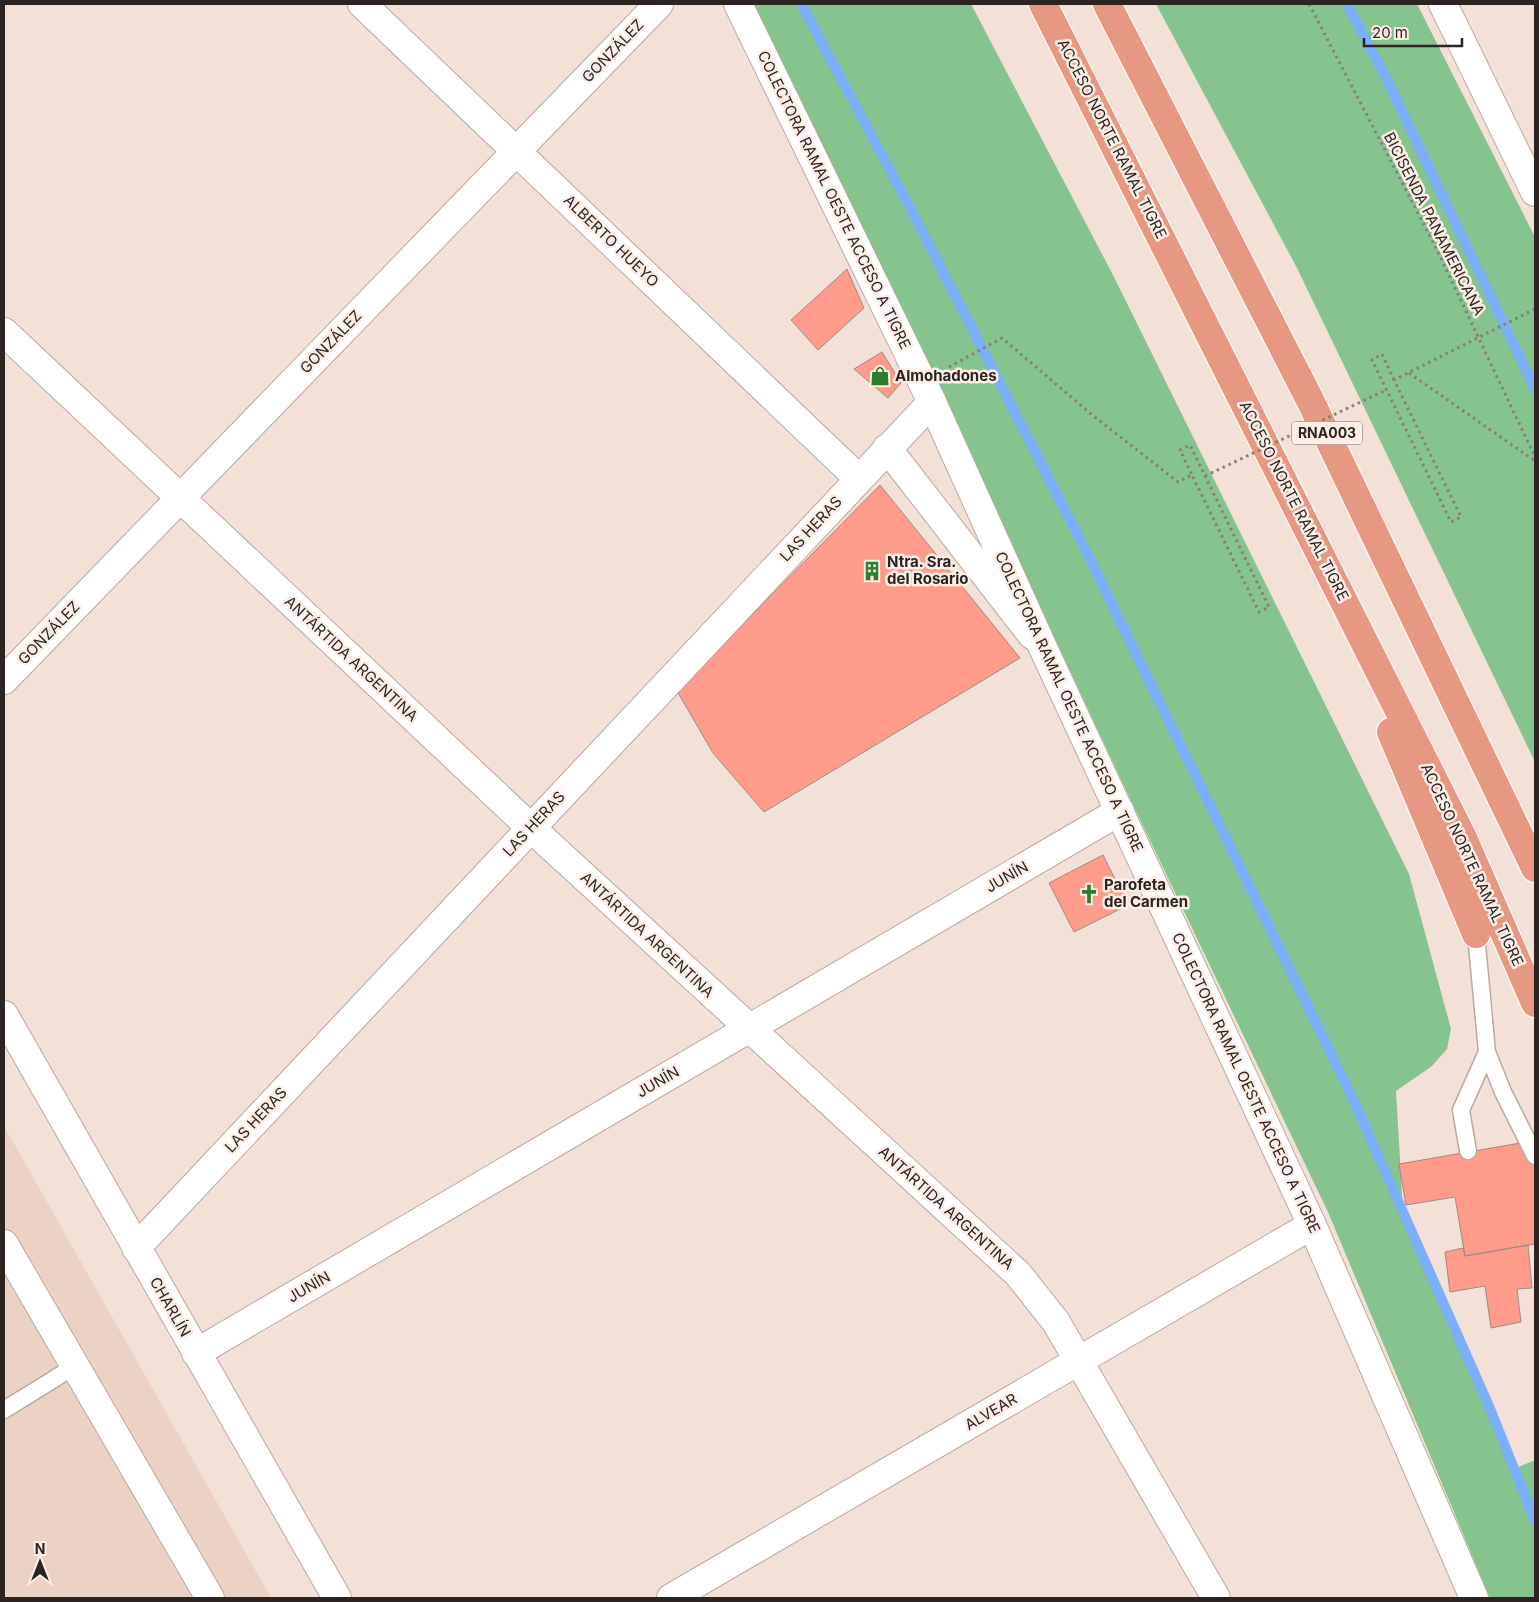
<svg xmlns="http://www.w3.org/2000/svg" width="1539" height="1602" font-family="Inter,sans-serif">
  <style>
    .built { fill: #ecd1c5 }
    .green { fill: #85c38f }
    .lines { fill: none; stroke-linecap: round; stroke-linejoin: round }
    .stream { stroke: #7caffb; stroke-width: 10 }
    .building { fill: #ff9b8a; stroke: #9e8a86 }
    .lane-casing { stroke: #bba8a0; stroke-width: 19 }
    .street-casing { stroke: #bba8a0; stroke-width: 30 }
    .secondary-casing { stroke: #bba8a0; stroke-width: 30 }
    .highway-casing { stroke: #fff; stroke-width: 30 }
    .path { stroke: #8a7d77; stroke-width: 3; stroke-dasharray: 2.5 4; stroke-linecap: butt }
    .lane { stroke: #fff; stroke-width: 16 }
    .street { stroke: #fff; stroke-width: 28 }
    .secondary { stroke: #fff; stroke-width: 28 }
    .highway { stroke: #e79882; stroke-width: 28 }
    .path-bridge { stroke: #8a7d77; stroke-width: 3; stroke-dasharray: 2.5 4; stroke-linecap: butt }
    .labels { text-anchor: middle; stroke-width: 5; stroke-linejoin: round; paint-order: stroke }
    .shield { fill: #fdeee7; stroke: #6b615c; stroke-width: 1 }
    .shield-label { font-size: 14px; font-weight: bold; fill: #2c2421 }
    .street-label { font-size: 15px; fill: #2c2421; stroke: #fdeee7 }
    .poi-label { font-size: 15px; font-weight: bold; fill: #2c2421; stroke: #fdeee7; text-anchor: start }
  </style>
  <rect width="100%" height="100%" fill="#f3e0d7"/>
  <!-- built -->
  <path class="built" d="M 4,1126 L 271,1598 L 4,1598 Z"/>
  <!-- green -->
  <path class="green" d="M 754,4 L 971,4 L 1114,277 L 1409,874 L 1451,1029 L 1447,1049 L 1432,1066 L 1396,1091 L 1403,1212 L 1514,1469 L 1535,1460 L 1535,1598 L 1490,1598 L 1328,1212 L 1135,809 L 872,249 Z
    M 1156,4 L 1417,4 L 1535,237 L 1535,762 L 1297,268 Z"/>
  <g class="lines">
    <!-- stream -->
    <path class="stream" d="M 801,4 L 906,200 L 1087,553 L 1352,1097 L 1489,1406 L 1535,1521
      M 1347,4 L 1386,78 L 1535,389"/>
  </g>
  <!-- building -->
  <path class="building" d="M 847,269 L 864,308 L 818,350 L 791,320 Z
    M 882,352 L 901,383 L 888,398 L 854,369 Z
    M 880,485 L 1020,658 L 764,812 L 713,753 L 677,691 Z
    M 1103,855 L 1128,905 L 1074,932 L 1049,883 Z
    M 1532,1141 L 1535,1163 L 1535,1244 L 1465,1256 L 1455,1197 L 1406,1205 L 1399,1164 Z
    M 1528,1245 L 1532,1288 L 1517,1289 L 1521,1322 L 1491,1328 L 1485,1286 L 1450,1292 L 1445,1252 L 1463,1248 L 1465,1256 Z"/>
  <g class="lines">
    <defs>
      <path id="lane" d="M 1476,934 L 1487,1052 L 1503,1092 L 1535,1156
        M 1468,1151 L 1461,1110 L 1487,1052
        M 4,1410 L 75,1366"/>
      <path id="street" d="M 362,4 L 859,479
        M 4,332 L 531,828 L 1018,1274 L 1056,1322 L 1216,1598
        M 887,448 L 1032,635
        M 4,680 L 659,4
        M 4,1015 L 337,1598
        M 4,1244 L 210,1598
        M 136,1248 L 932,402
        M 196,1353 L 1120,811
        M 671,1598 L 1312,1225"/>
      <path id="secondary" d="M 738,4 L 932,402 L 1044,650 L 1312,1225 L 1474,1598
        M 1443,4 L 1535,192"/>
      <path id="highway" d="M 1043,4 L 1463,838 L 1535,1003
        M 1107,4 L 1310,400 L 1535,868
        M 1391,732 L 1476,934"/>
    </defs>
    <!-- lane casing -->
    <use href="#lane" class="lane-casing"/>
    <!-- street casing -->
    <use href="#street" class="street-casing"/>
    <!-- secondary casing -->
    <use href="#secondary" class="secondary-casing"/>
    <!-- highway casing -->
    <use href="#highway" class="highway-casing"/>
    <!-- path -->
    <path class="path" d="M 1309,4 L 1435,246 L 1535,457
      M 949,367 L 1002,338 L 1091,414 L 1178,482 L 1192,475 L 1259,612 L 1269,607 L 1190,445 L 1180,450 L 1192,475
      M 1409,373 L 1535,461
      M 1394,380 L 1382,354 L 1372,360 L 1451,522 L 1461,517 L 1394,380 L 1535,309"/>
    <!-- lane -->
    <use href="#lane" class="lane"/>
    <!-- street -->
    <use href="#street" class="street"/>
    <!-- secondary -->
    <use href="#secondary" class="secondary"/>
    <!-- highway -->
    <use href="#highway" class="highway"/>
    <!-- path-bridge -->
    <path class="path-bridge" d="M 1205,476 L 1386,390"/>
  </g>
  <!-- icons -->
  <defs>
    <symbol id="shop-bare" viewBox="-9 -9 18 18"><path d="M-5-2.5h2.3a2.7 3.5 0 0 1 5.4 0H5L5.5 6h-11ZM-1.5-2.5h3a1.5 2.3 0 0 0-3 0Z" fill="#2b802e" stroke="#fdeee7" stroke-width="2.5" paint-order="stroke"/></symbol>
    <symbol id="building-bare" viewBox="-9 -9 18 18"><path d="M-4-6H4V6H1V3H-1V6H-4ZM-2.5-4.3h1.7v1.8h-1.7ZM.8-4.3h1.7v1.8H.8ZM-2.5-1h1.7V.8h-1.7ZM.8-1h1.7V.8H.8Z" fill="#2b802e" stroke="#fdeee7" stroke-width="2.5" paint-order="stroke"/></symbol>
    <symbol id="church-bare" viewBox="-9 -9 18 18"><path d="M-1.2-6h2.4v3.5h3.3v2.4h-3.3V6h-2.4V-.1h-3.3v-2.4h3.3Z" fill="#2b802e" stroke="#fdeee7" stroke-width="2.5" paint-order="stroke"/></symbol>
  </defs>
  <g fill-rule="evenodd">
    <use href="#shop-bare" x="866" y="362" width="28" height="28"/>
    <use href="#building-bare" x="858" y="557" width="28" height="28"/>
    <use href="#church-bare" x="1075" y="880" width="28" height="28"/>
  </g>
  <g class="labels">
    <!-- shield labels -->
    <rect class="shield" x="1292" y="421.5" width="70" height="23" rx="4"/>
    <g class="shield-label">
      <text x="1327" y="438">RNA003</text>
    </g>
    <!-- street labels -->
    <g class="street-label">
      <text transform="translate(613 51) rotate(-46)" y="5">GONZÁLEZ</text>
      <text transform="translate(1112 139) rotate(63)" y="5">ACCESO NORTE RAMAL TIGRE</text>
      <text transform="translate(834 200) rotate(64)" y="5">COLECTORA RAMAL OESTE ACCESO A TIGRE</text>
      <text transform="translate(1434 224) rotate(63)" y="5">BICISENDA PANAMERICANA</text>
      <text transform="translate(611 241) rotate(44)" y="5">ALBERTO HUEYO</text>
      <text transform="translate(331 342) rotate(-46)" y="5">GONZÁLEZ</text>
      <text transform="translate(1294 501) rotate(63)" y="5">ACCESO NORTE RAMAL TIGRE</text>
      <text transform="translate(811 529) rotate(-47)" y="5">LAS HERAS</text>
      <text transform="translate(49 633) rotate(-46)" y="5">GONZÁLEZ</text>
      <text transform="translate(351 659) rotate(43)" y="5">ANTÁRTIDA ARGENTINA</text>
      <text transform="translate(1069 702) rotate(65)" y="5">COLECTORA RAMAL OESTE ACCESO A TIGRE</text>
      <text transform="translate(534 824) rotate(-47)" y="5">LAS HERAS</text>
      <text transform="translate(1472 865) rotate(65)" y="5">ACCESO NORTE RAMAL TIGRE</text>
      <text transform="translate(1007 877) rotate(-30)" y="5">JUNÍN</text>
      <text transform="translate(647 935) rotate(43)" y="5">ANTÁRTIDA ARGENTINA</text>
      <text transform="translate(658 1082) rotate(-30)" y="5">JUNÍN</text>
      <text transform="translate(1246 1083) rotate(65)" y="5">COLECTORA RAMAL OESTE ACCESO A TIGRE</text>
      <text transform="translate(256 1120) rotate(-47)" y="5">LAS HERAS</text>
      <text transform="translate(946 1208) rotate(42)" y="5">ANTÁRTIDA ARGENTINA</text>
      <text transform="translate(309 1287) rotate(-30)" y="5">JUNÍN</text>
      <text transform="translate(170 1307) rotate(60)" y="5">CHARLÍN</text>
      <text transform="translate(991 1412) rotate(-30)" y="5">ALVEAR</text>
    </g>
    <!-- poi labels -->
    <g class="poi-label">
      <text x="895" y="381">Almohadones</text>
      <text x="887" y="567">Ntra. Sra.<tspan x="887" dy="17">del Rosario</tspan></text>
      <text x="1104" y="890">Parofeta<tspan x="1104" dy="17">del Carmen</tspan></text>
    </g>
  </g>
  <!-- border -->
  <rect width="1539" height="1602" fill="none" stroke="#2c2421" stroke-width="10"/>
  <!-- north arrow -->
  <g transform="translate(40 1562)" stroke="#fdeee7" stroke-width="4" paint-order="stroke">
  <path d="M0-4L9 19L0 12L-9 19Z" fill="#2c2421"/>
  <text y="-8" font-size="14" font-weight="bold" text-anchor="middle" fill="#2c2421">N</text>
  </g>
  <!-- scale -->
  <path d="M1364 38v8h98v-8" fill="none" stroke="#2c2421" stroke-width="2.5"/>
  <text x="1372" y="38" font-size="15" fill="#2c2421" stroke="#fdeee7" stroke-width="4" paint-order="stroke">20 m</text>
</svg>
